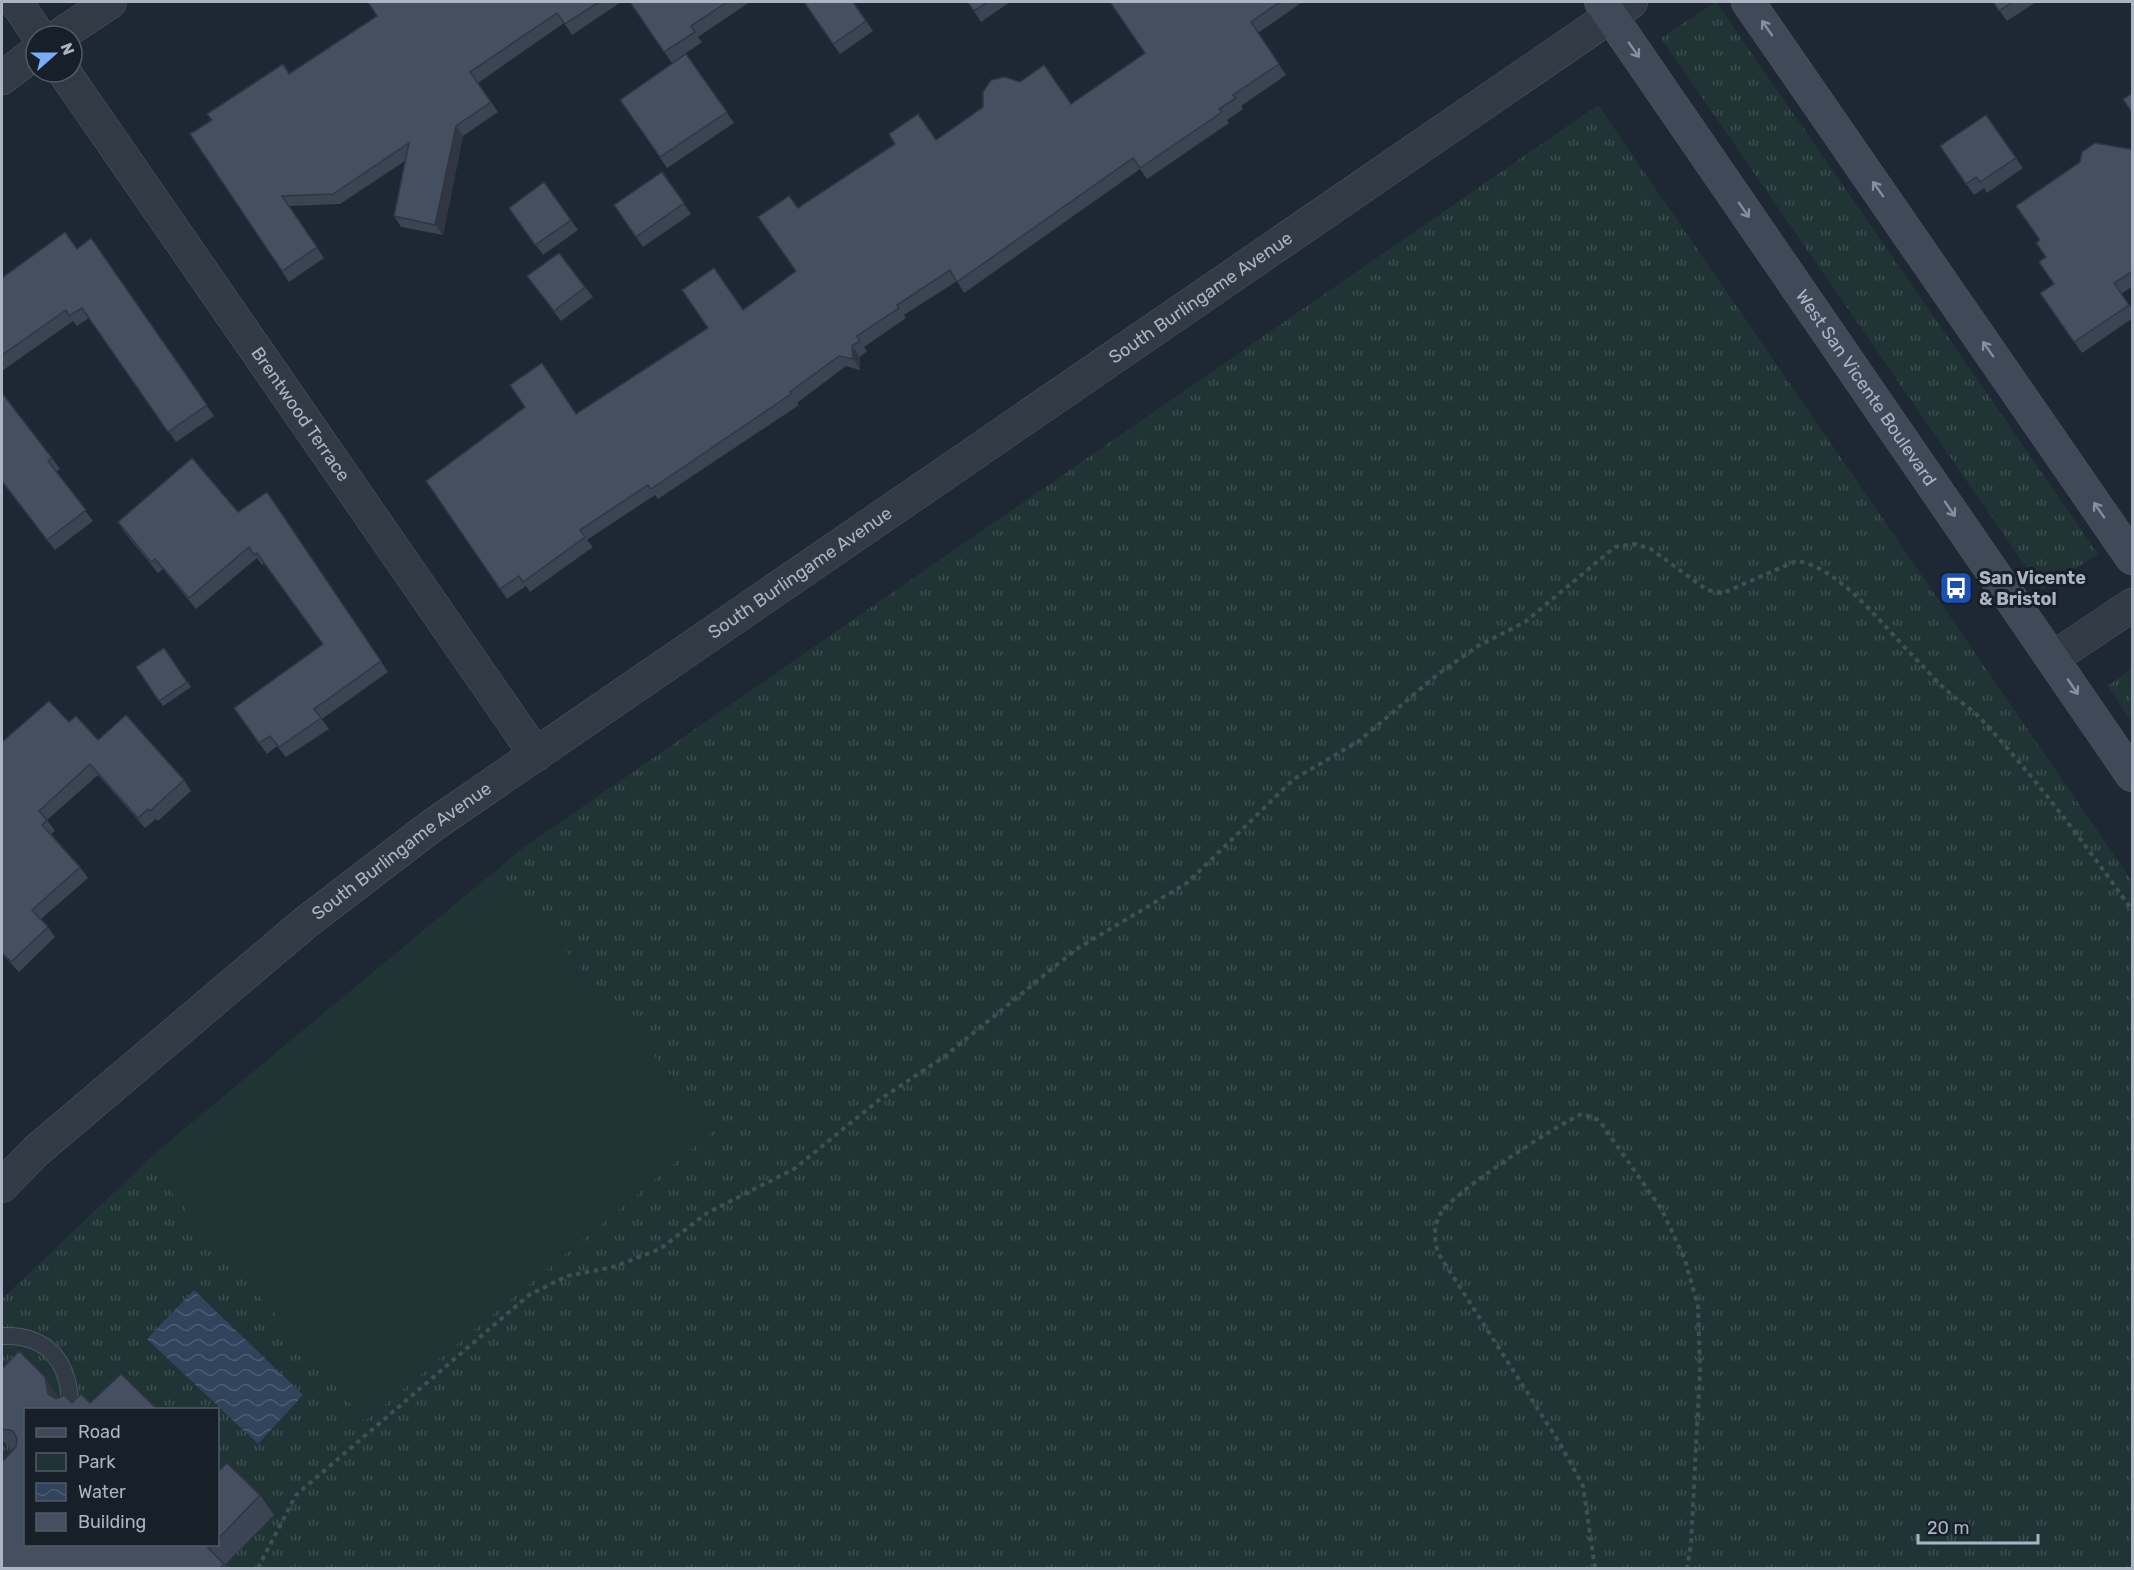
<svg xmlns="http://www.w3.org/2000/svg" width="2134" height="1570" font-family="Rubik,sans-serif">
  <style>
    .grass { fill: url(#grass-tufts); fill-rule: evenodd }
    .park { fill: #203436 }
    .water { fill: url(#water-waves) }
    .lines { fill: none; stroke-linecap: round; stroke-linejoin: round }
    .lane-casing { stroke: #4f5764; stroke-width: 18 }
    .street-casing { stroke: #4f5764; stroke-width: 34 }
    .secondary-casing { stroke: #4f5764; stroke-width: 34 }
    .path { stroke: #3d5153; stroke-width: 4; stroke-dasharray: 4.5 4.5; stroke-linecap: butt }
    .lane { stroke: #313a45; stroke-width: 16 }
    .street { stroke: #313a45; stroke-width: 33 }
    .secondary { stroke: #3f4958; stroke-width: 33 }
    .wall { fill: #3a4452 }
    .shaded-wall { fill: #303742 }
    .building { fill: #444f5f; stroke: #303742; stroke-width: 1.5 }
    .oneway { stroke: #858f9e }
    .labels { text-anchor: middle; stroke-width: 6; stroke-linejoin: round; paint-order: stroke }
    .street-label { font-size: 18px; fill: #abb4c3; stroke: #171f29 }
    .poi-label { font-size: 18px; font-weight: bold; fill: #abb4c3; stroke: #171f29; text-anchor: start }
  </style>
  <defs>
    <pattern id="grass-tufts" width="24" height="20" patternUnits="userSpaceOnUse" patternTransform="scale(1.5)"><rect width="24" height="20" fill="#203436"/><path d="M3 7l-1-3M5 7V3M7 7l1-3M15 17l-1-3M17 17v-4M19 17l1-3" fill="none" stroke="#3e4f51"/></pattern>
    <pattern id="water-waves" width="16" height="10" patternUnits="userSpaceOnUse" patternTransform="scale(1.5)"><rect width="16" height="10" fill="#31445c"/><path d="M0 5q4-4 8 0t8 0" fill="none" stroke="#4c5d72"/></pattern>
  </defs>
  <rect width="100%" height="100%" fill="#1e2835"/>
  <!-- grass -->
  <path class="grass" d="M 1716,2 L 2098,554 L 2042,590 L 1661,38 Z
    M 1598,105 L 2132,881 L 2132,1568 L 2,1568 L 2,1299 L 160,1149 L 523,848 ZM 26,1410 L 218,1410 L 218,1544 L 26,1544 Z
    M 2132,668 L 2132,722 L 2108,686 Z"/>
  <!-- park -->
  <path class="park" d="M 503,876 L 716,1129 L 365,1421 L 153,1170 Z"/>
  <!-- water -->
  <path class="water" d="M 194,1290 L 303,1395 L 258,1444 L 147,1339 Z"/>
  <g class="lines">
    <defs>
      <path id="lane" d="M 2,1336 C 49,1334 70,1363 70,1408"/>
      <g id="street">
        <path d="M 16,2 L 39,36"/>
        <path d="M 59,36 L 110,2"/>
        <path id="s1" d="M 64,72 L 536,755"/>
        <path d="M 2,78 L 36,52"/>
        <path d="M 2053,658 L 2132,605"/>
        <path id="s2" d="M 2,1186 L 36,1151 L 305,923 L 433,825 L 1631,2"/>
      </g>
      <g id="secondary">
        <path id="s3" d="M 1601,2 L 2132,775"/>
        <path d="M 1748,2 L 2132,558"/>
      </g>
    </defs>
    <!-- lane casing -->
    <use href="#lane" class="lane-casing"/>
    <!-- street casing -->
    <use href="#street" class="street-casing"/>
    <!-- secondary casing -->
    <use href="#secondary" class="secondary-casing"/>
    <!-- path -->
    <path class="path" d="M 258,1568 L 296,1495 L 529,1295 L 567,1276 L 613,1267 L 660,1249 L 707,1213 L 794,1169 L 879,1100 L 944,1057 L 1075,950 L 1187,883 L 1294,779 L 1359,741 L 1437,675 L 1478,646 L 1525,622 L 1615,547 L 1634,544 L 1651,549 L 1707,590 L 1723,593 L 1796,561 C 1839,566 1884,627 1913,656 C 1924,667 1934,679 1945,689 C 1957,700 1972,709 1983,721 C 2037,780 2086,845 2132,910
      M 1595,1568 L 1583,1486 L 1559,1442 L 1438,1253 C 1434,1238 1433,1227 1441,1213 C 1454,1192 1556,1125 1582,1114 L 1599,1120 L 1662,1210 L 1685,1260 L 1698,1306 L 1700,1371 L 1691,1544 L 1687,1568"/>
    <!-- lane -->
    <use href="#lane" class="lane"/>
    <!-- street -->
    <use href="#street" class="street"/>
    <!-- secondary -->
    <use href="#secondary" class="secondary"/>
  </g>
  <!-- wall -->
  <path class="wall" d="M 368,2 L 621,2 L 572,35 L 564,23 L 478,83 L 498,112 L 463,136 L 443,235 L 401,227 L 394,216 L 405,161 L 340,204 L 289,206 L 324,258 L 289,282 L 190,134 L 211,120 L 283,64 L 290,74 L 377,16 Z
    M 630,2 L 750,2 L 698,37 L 702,42 L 672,63 Z
    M 804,2 L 853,2 L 873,31 L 840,54 Z
    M 968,2 L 1010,2 L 981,22 Z
    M 1110,2 L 1300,2 L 1301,3 L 1258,33 L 1286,75 L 1241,106 L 1243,109 L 1227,120 L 1229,123 L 1147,179 L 1140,169 L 964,293 L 957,281 L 904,315 L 906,318 L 864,347 L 867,351 L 860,357 L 860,370 L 846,366 L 797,403 L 799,405 L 658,499 L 655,495 L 587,540 L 593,547 L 530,592 L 526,586 L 507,599 L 426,481 L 525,407 L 576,414 L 743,310 L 796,271 L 798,208 L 936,140 L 1071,104 L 1145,53 Z
    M 1993,2 L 2036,2 L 2007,21 Z
    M 686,54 L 734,123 L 667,168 L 620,100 Z
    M 1986,115 L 2023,168 L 1987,193 L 1984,188 L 1974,195 L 1940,146 Z
    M 2133,152 L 2133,286 L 2121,294 L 2133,310 L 2133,318 L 2082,353 L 2040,293 L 2054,284 L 2040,240 Z
    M 662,172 L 691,214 L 643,247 L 614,205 Z
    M 544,182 L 578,230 L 543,255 L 509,208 Z
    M 91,238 L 214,416 L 176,442 L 89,318 L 77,326 L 73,321 L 2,371 L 2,278 L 77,249 Z
    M 527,276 L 585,287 L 593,297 L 561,321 Z
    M 2,393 L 52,458 L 60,469 L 56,472 L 93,521 L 55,550 L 2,482 Z
    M 267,492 L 388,672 L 322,719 L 329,729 L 286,757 L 277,746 L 267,754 L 234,708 L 323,644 L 264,563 L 262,565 L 257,558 L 196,609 L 163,569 L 158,573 L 125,533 L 118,522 L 238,512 Z
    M 164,648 L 191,687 L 163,706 L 136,667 Z
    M 69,722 L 98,740 L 184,780 L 191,791 L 158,821 L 156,819 L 145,828 L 98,775 L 47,820 L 55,831 L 51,834 L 80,867 L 88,878 L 41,919 L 48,927 L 55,937 L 19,972 L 2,954 L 2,742 Z
    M 19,1351 L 26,1545 L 218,1545 L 218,1467 L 260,1495 L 274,1515 L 225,1565 L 228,1569 L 2,1569 L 15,1449 L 10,1448 L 2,1440 L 2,1369 Z"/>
  <!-- shaded-wall -->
  <path class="shaded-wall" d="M 456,126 L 463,136 L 443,235 L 435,225 Z
    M 852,346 L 860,357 L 860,370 L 853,359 Z
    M 45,1377 L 59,1397 L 61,1410 L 48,1394 Z"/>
  <!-- building -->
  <path class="building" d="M 368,2 L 599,2 L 565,24 L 557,13 L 470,72 L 491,102 L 456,126 L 435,225 L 394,216 L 409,143 L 333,194 L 282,196 L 317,247 L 282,271 L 190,134 L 212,120 L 207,114 L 283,64 L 289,74 L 377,16 Z
    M 630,2 L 727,2 L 691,26 L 695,32 L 664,52 Z
    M 804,2 L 853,2 L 866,21 L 833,44 Z
    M 968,2 L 988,2 L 974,11 Z
    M 1110,2 L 1280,2 L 1251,22 L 1279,64 L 1233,95 L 1236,98 L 1219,109 L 1222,112 L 1140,168 L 1133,158 L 957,282 L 950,270 L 897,305 L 899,308 L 857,336 L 860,341 L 852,346 L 853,359 L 839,356 L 790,392 L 791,394 L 651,489 L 648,485 L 580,530 L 585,537 L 523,582 L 519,576 L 500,589 L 426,481 L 525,407 L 510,385 L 542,363 L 576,414 L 708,328 L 682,290 L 714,268 L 743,310 L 796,271 L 758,217 L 789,196 L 798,208 L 895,144 L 889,134 L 918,114 L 936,140 L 983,107 L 983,92 L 991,80 L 1005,77 L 1020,82 L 1044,65 L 1071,104 L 1145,53 Z
    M 1993,2 L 2013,2 L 1999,11 Z
    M 686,54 L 727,112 L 660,157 L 620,100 Z
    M 2133,93 L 2133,114 L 2123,99 Z
    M 1986,115 L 2016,158 L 1980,182 L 1976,177 L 1966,184 L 1940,146 Z
    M 2095,143 L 2130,149 L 2133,152 L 2133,271 L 2114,283 L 2129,305 L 2074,342 L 2040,293 L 2054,284 L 2039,262 L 2046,257 L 2036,243 L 2040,240 L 2016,206 L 2080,162 L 2082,152 Z
    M 662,172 L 684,203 L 636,237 L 614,205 Z
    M 544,182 L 571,220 L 535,245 L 509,208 Z
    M 65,232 L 77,249 L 91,238 L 207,405 L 168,432 L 82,308 L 69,316 L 66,310 L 2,355 L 2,278 Z
    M 559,253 L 585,287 L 554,311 L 527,276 Z
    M 2,393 L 52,458 L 48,461 L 86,510 L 47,540 L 2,481 Z
    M 192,458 L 238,512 L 267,492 L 381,661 L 314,709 L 321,718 L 279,747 L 270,736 L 259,743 L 234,708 L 323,644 L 257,553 L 254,555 L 249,547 L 189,598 L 155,559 L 151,562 L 118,522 Z
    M 164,648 L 187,682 L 159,701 L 136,667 Z
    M 49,701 L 69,722 L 76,716 L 98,740 L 126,715 L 184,780 L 150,811 L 148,809 L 138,818 L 90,764 L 39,811 L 47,820 L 42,825 L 80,867 L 32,910 L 48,927 L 11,962 L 2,952 L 2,742 Z
    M 19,1351 L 45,1377 L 48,1394 L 56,1399 L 64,1395 L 72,1403 L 81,1394 L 90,1403 L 121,1374 L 158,1410 L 26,1410 L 26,1545 L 212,1545 L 208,1548 L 224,1564 L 219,1569 L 2,1569 L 2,1462 L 16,1447 L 17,1439 L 13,1431 L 2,1429 L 2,1369 Z
    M 227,1463 L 260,1495 L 218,1539 L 218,1467 L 220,1470 Z"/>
  <!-- one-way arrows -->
  <defs><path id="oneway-shaft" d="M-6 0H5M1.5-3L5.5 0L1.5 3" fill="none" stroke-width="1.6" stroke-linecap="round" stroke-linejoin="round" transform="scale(1.5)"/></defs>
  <g class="oneway">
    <use href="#oneway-shaft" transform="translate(1767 28) rotate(-125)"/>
    <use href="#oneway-shaft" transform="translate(1634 50) rotate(55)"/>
    <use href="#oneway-shaft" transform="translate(1878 189) rotate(-125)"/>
    <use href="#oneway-shaft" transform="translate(1744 210) rotate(55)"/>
    <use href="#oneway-shaft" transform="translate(1988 349) rotate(-125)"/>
    <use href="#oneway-shaft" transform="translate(1950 509) rotate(55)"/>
    <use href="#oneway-shaft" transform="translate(2099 510) rotate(-125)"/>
    <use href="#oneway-shaft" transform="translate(2073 687) rotate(56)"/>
  </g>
  <!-- icons -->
  <defs>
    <symbol id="bus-square" viewBox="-11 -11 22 22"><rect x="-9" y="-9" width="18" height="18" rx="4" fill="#1a4fb4" stroke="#171f29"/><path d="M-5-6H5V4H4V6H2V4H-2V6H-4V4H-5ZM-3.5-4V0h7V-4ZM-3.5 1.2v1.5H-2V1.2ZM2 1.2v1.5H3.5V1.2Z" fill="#fff"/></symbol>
  </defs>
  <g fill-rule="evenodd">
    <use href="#bus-square" x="1937" y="569" width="38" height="38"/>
  </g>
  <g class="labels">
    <!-- street labels -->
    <g class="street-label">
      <text dy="6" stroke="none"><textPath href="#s2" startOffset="1494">South Burlingame Avenue</textPath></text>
      <text dy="6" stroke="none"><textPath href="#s3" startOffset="468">West San Vicente Boulevard</textPath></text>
      <text dy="6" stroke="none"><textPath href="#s1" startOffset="416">Brentwood Terrace</textPath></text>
      <text dy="6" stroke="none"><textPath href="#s2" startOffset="1008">South Burlingame Avenue</textPath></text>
      <text dy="6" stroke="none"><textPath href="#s2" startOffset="522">South Burlingame Avenue</textPath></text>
    </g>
    <!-- poi labels -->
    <g class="poi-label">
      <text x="1979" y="584">San Vicente<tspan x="1979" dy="21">&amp; Bristol</tspan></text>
    </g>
  </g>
  <!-- border -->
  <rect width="2134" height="1570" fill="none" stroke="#abb4c3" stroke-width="6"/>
  <!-- legend -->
  <rect x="24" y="1408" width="195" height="138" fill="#171f29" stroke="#525b67" stroke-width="1.5"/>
  <rect x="36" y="1428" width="30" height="9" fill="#3f4958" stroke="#525b67" stroke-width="1.5"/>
  <text x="78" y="1438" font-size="18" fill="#abb4c3">Road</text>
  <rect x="36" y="1453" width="30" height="18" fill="#203436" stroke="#525b67" stroke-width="1.5"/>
  <text x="78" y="1468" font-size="18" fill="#abb4c3">Park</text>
  <rect x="36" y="1483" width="30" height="18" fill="url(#water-waves)" stroke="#525b67" stroke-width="1.5"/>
  <text x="78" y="1498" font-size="18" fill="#abb4c3">Water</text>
  <rect x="36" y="1513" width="30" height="18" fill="#444f5f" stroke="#525b67" stroke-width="1.5"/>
  <text x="78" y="1528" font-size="18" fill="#abb4c3">Building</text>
  <!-- north arrow -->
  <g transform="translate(54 54) rotate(69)"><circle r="28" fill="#171f29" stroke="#525b67" stroke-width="1.5"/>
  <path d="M0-4.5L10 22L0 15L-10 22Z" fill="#7aadf8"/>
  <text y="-9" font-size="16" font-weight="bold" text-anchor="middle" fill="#abb4c3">N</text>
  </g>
  <!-- scale -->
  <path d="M1918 1534v9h120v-9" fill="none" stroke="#abb4c3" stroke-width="3"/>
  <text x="1927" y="1534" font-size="18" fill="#abb4c3" stroke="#171f29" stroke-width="4.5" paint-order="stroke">20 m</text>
</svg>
